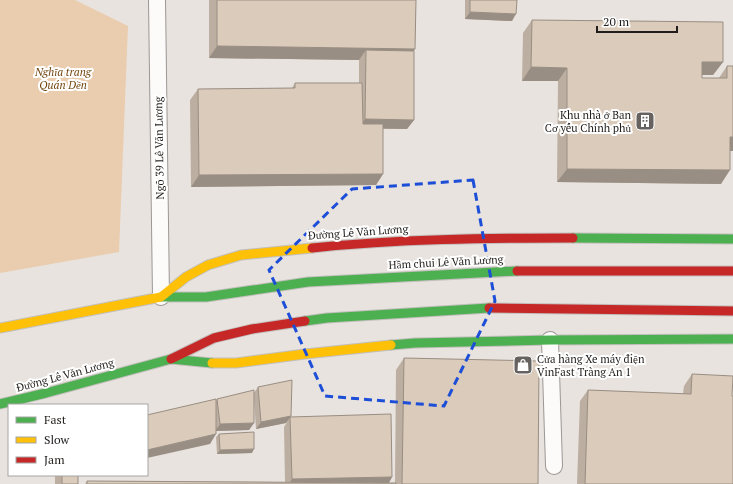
<svg xmlns="http://www.w3.org/2000/svg" width="733" height="484" font-family="'PT Serif',serif">
  <style>
    .green { fill: #eaccaf }
    .lines { fill: none; stroke-linecap: round; stroke-linejoin: round }
    .lane-casing { stroke: #9b9794; stroke-width: 18 }
    .fast-casing { stroke: #c2bfbd; stroke-width: 11 }
    .slow-casing { stroke: #c2bfbd; stroke-width: 11 }
    .jam-casing { stroke: #c2bfbd; stroke-width: 11 }
    .lane { stroke: #fcfbfa; stroke-width: 16 }
    .fast { stroke: #4caf50; stroke-width: 9 }
    .slow { stroke: #ffc107; stroke-width: 9 }
    .jam { stroke: #c62828; stroke-width: 9 }
    .wall { fill: #bcafa1 }
    .shaded-wall { fill: #998e83 }
    .building { fill: #dbcbbb; stroke: #998e83 }
    .marked { fill: none; stroke: #1d4ed8; stroke-width: 3; stroke-dasharray: 8 5; stroke-linejoin: round }
    .labels { text-anchor: middle; stroke-width: 4; stroke-linejoin: round; paint-order: stroke }
    .park-label { font-size: 11px; font-style: italic; fill: #70430b; stroke: #fff }
    .poi-label { font-size: 11px; fill: #201d1b; stroke: #fff; text-anchor: end }
    .street-label { font-size: 11px; fill: #201d1b; stroke: #fff }
  </style>
  <rect width="100%" height="100%" fill="#e8e3de"/>
  <!-- green -->
  <path class="green" d="M 0,0 L 75,0 L 128,26 L 119,252 L 0,273 Z"/>
  <g class="lines">
    <defs>
      <path id="lane" d="M 157,0 L 161,297
        M 550,340 L 554,466"/>
      <path id="fast" d="M 573,238 L 733,239
        M 161,297 L 206,297 L 308,282 L 517,271
        M 305,321 L 327,318 L 489,308
        M 391,345 L 415,343 L 550,340 L 733,339
        M 0,404 L 46,393 L 171,359 L 212,363"/>
      <path id="slow" d="M 0,328 L 161,297 L 186,277 L 208,265 L 241,255 L 312,248
        M 212,363 L 236,363 L 305,354 L 391,345"/>
      <path id="jam" d="M 312,248 C 398,239 486,238 573,238
        M 517,271 L 733,271
        M 489,308 L 733,311
        M 171,359 L 214,338 L 252,329 L 305,321"/>
    </defs>
    <!-- lane casing -->
    <use href="#lane" class="lane-casing"/>
    <!-- fast casing -->
    <use href="#fast" class="fast-casing"/>
    <!-- slow casing -->
    <use href="#slow" class="slow-casing"/>
    <!-- jam casing -->
    <use href="#jam" class="jam-casing"/>
    <!-- lane -->
    <use href="#lane" class="lane"/>
    <!-- fast -->
    <use href="#fast" class="fast"/>
    <!-- slow -->
    <use href="#slow" class="slow"/>
    <!-- jam -->
    <use href="#jam" class="jam"/>
  </g>
  <!-- wall -->
  <path class="wall" d="M 209,0 L 416,0 L 415,49 L 414,51 L 414,120 L 407,129 L 383,129 L 383,174 L 376,185 L 191,187 L 190,100 L 198,89 L 292,88 L 295,83 L 359,83 L 359,60 L 209,58 Z
    M 465,0 L 517,0 L 512,21 L 465,19 Z
    M 532,20 L 723,62 L 713,75 L 702,75 L 702,78 L 719,78 L 727,66 L 733,66 L 733,151 L 730,151 L 721,184 L 557,182 L 558,81 L 522,81 L 523,33 Z
    M 404,358 L 538,484 L 85,484 L 87,481 L 285,482 L 284,427 L 290,417 L 392,477 L 389,483 L 395,483 L 396,370 Z
    M 692,374 L 732,396 L 733,484 L 577,484 L 580,401 L 588,390 L 683,394 L 684,386 Z
    M 258,387 L 291,416 L 286,423 L 256,429 L 254,399 L 254,423 L 249,430 L 216,431 L 210,444 L 216,401 L 217,399 L 254,393 Z
    M 219,434 L 252,453 L 217,454 L 216,437 Z
    M 55,475 L 78,475 L 78,484 L 55,484 Z"/>
  <!-- shaded-wall -->
  <path class="shaded-wall" d="M 470,12 L 516,14 L 512,21 L 465,19 Z
    M 217,46 L 415,49 L 407,60 L 366,50 L 359,60 L 209,58 Z
    M 702,62 L 723,62 L 713,75 L 692,75 Z
    M 531,67 L 567,68 L 558,81 L 522,81 Z
    M 365,119 L 414,120 L 407,129 L 359,128 Z
    M 730,137 L 733,137 L 733,151 L 721,151 Z
    M 567,169 L 730,170 L 721,184 L 557,182 Z
    M 383,174 L 376,185 L 191,187 L 199,175 Z
    M 291,416 L 286,423 L 256,429 L 261,422 Z
    M 254,423 L 249,430 L 215,431 L 220,424 Z
    M 216,434 L 210,444 L 147,458 L 147,450 Z
    M 254,449 L 252,453 L 217,454 L 220,450 Z
    M 392,477 L 388,484 L 289,484 L 292,479 Z"/>
  <!-- building -->
  <path class="building" d="M 217,0 L 416,0 L 415,49 L 217,46 Z
    M 470,0 L 517,0 L 516,14 L 470,12 Z
    M 532,20 L 723,22 L 723,62 L 702,62 L 702,78 L 727,78 L 727,66 L 733,66 L 733,137 L 730,137 L 730,170 L 567,169 L 567,68 L 531,67 Z
    M 366,50 L 414,51 L 414,120 L 365,119 Z
    M 295,83 L 362,83 L 363,124 L 383,124 L 383,174 L 199,175 L 198,89 L 295,88 Z
    M 404,358 L 539,361 L 538,484 L 402,484 Z
    M 692,374 L 733,376 L 732,396 L 733,396 L 733,484 L 585,484 L 588,390 L 691,394 Z
    M 292,380 L 291,416 L 261,422 L 258,387 Z
    M 254,390 L 254,423 L 220,424 L 217,399 Z
    M 216,399 L 216,434 L 147,450 L 147,415 Z
    M 391,414 L 392,477 L 292,479 L 290,417 Z
    M 254,432 L 254,449 L 220,450 L 219,434 Z
    M 62,475 L 78,475 L 78,484 L 62,484 Z
    M 87,481 L 396,483 L 396,484 L 87,484 Z"/>
  <!-- marked area -->
  <path class="marked" d="M 473,180 L 495,301 L 444,406 L 325,396 L 269,270 L 352,189 Z"/>
  <!-- icons -->
  <defs>
    <symbol id="building-square" viewBox="-11 -11 22 22"><rect x="-9" y="-9" width="18" height="18" rx="4" fill="#66625f" stroke="#fff"/><path d="M-4-6H4V6H1V3H-1V6H-4ZM-2.5-4.3h1.7v1.8h-1.7ZM.8-4.3h1.7v1.8H.8ZM-2.5-1h1.7V.8h-1.7ZM.8-1h1.7V.8H.8Z" fill="#fff"/></symbol>
    <symbol id="shop-square" viewBox="-11 -11 22 22"><rect x="-9" y="-9" width="18" height="18" rx="4" fill="#66625f" stroke="#fff"/><path d="M-5-2.5h2.3a2.7 3.5 0 0 1 5.4 0H5L5.5 6h-11ZM-1.5-2.5h3a1.5 2.3 0 0 0-3 0Z" fill="#fff"/></symbol>
  </defs>
  <g fill-rule="evenodd">
    <use href="#building-square" x="634" y="110" width="22" height="22"/>
    <use href="#shop-square" x="512" y="354" width="22" height="22"/>
  </g>
  <g class="labels">
    <!-- park labels -->
    <g class="park-label">
      <text x="63" y="76">Nghĩa trang<tspan x="63" dy="13">Quán Dền</tspan></text>
    </g>
    <!-- poi labels -->
    <g class="poi-label">
      <text x="631" y="119">Khu nhà ở Ban<tspan x="631" dy="13">Cơ yếu Chính phủ</tspan></text>
      <text x="537" y="363" text-anchor="start">Cửa hàng Xe máy điện<tspan x="537" dy="13">VinFast Tràng An 1</tspan></text>
    </g>
    <!-- street labels -->
    <g class="street-label">
      <text transform="translate(159 148) rotate(-91)" y="4">Ngõ 39 Lê Văn Lương</text>
      <text transform="translate(358 232) rotate(-4)" y="4">Đường Lê Văn Lương</text>
      <text transform="translate(446 262) rotate(-3)" y="4">Hầm chui Lê Văn Lương</text>
      <text transform="translate(65 375) rotate(-15)" y="4">Đường Lê Văn Lương</text>
    </g>
  </g>
  <!-- legend -->
  <rect x="8" y="404" width="140" height="72" fill="#ffffff" stroke="#a6a5a4"/>
  <rect x="16" y="417" width="20" height="6" fill="#4caf50" stroke="#a6a5a4"/>
  <text x="44" y="424" font-size="12" fill="#201d1b">Fast</text>
  <rect x="16" y="437" width="20" height="6" fill="#ffc107" stroke="#a6a5a4"/>
  <text x="44" y="444" font-size="12" fill="#201d1b">Slow</text>
  <rect x="16" y="457" width="20" height="6" fill="#c62828" stroke="#a6a5a4"/>
  <text x="44" y="464" font-size="12" fill="#201d1b">Jam</text>
  <!-- scale -->
  <path d="M597 26v6h80v-6" fill="none" stroke="#201d1b" stroke-width="2"/>
  <text x="603" y="26" font-size="12" fill="#201d1b" stroke="#ffffff" stroke-width="3" paint-order="stroke">20 m</text>
</svg>
